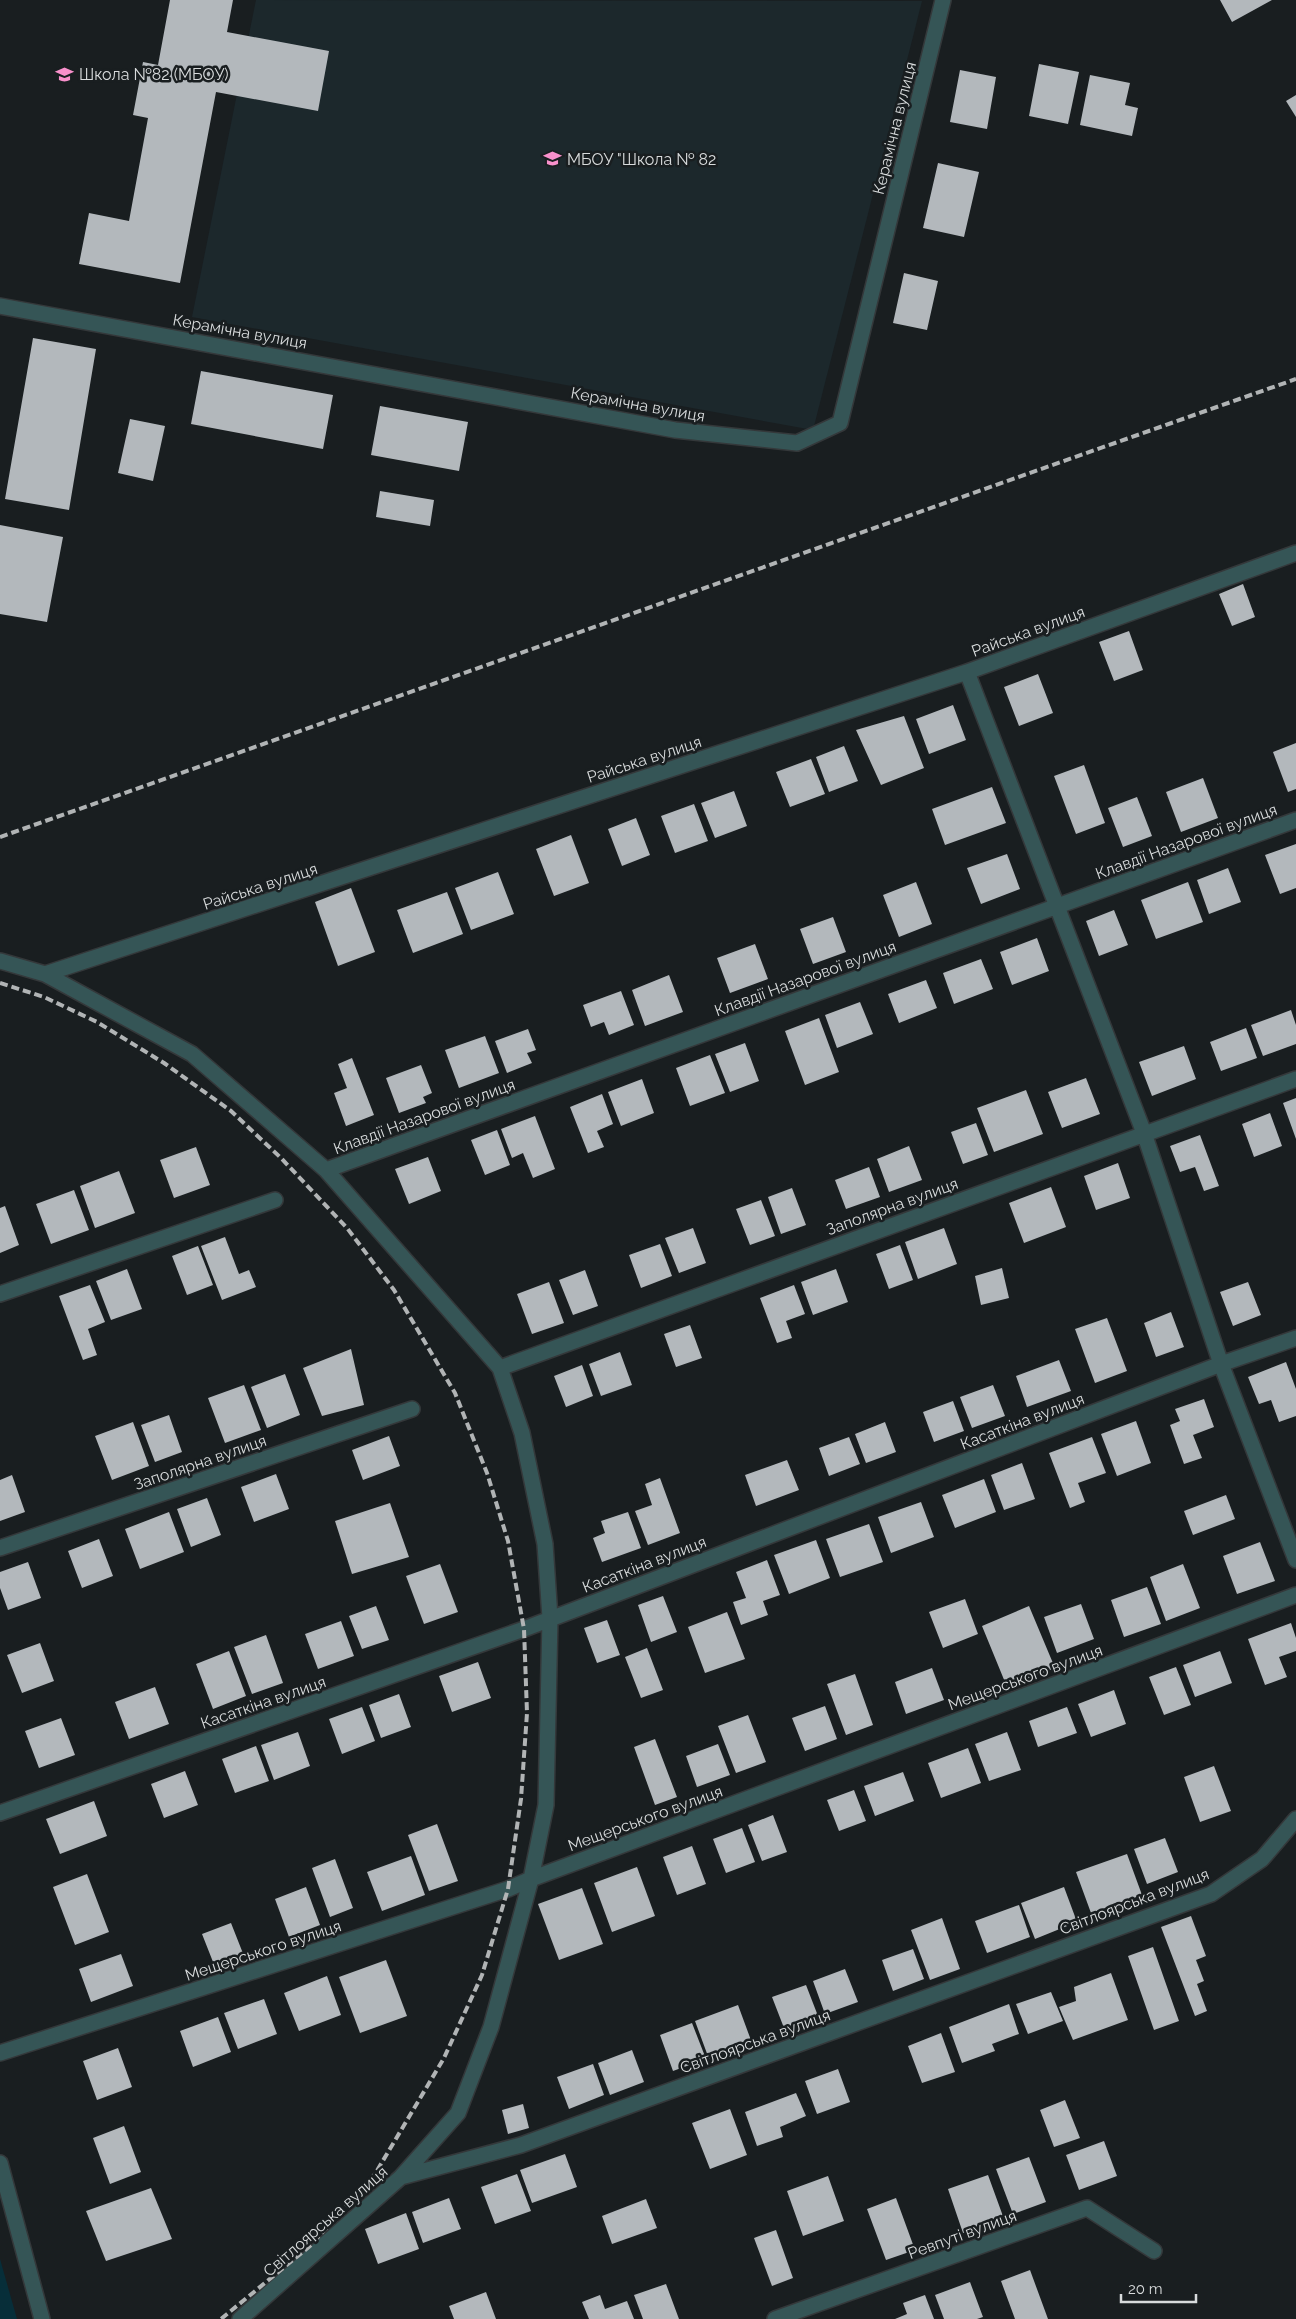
<svg xmlns="http://www.w3.org/2000/svg" width="1296" height="2319" font-family="Raleway,sans-serif">
  <style>
    .built { fill: #1c282c }
    .green { fill: #072e39 }
    .building { fill: #b3b8bc }
    .lines { fill: none; stroke-linecap: round; stroke-linejoin: round }
    .minor-casing { stroke: #34383a; stroke-width: 18 }
    .minor { stroke: #355556; stroke-width: 15 }
    .rail { stroke: #b1b4b5; stroke-width: 4; stroke-dasharray: 8 4; stroke-linecap: butt }
    .labels { text-anchor: middle; stroke-width: 5; stroke-linejoin: round; paint-order: stroke }
    .poi-label { font-size: 16px; fill: #d8dbdc; stroke: #191e20; text-anchor: start }
    .street-label { font-size: 16px; fill: #d8dbdc; stroke: #191e20 }
  </style>
  <rect width="100%" height="100%" fill="#191e20"/>
  <!-- built -->
  <path class="built" d="M 256,0 L 922,1 L 813,430 L 192,317 Z"/>
  <!-- green -->
  <path class="green" d="M 0,2259 L 17,2319 L 0,2319 Z"/>
  <!-- building -->
  <path class="building" d="M 170,0 L 233,0 L 227,32 L 329,51 L 318,111 L 216,92 L 180,283 L 79,264 L 89,213 L 129,221 L 148,118 L 133,115 L 143,62 L 158,65 Z
    M 1220,0 L 1272,0 L 1232,22 Z
    M 1039,64 L 1079,72 L 1068,124 L 1029,116 Z
    M 960,70 L 996,77 L 987,129 L 950,122 Z
    M 1090,75 L 1130,83 L 1125,105 L 1138,108 L 1132,136 L 1080,125 Z
    M 1296,95 L 1296,117 L 1286,101 Z
    M 938,163 L 979,172 L 964,237 L 923,228 Z
    M 904,273 L 938,281 L 927,330 L 893,323 Z
    M 33,338 L 96,349 L 69,510 L 5,499 Z
    M 201,371 L 333,395 L 323,449 L 191,424 Z
    M 380,406 L 468,422 L 459,471 L 371,455 Z
    M 130,419 L 165,426 L 153,481 L 118,473 Z
    M 380,491 L 434,500 L 430,526 L 376,517 Z
    M 0,525 L 63,537 L 47,622 L 0,614 Z
    M 1243,584 L 1255,617 L 1232,626 L 1219,594 Z
    M 1129,631 L 1143,670 L 1114,681 L 1099,642 Z
    M 1038,674 L 1053,713 L 1019,726 L 1004,687 Z
    M 953,705 L 966,740 L 929,754 L 916,719 Z
    M 904,716 L 924,768 L 881,785 L 856,730 Z
    M 1296,743 L 1296,789 L 1288,792 L 1273,752 Z
    M 844,746 L 858,781 L 829,792 L 816,757 Z
    M 811,759 L 825,794 L 790,807 L 776,772 Z
    M 1084,765 L 1105,823 L 1076,834 L 1054,776 Z
    M 1203,778 L 1218,818 L 1181,832 L 1166,792 Z
    M 992,787 L 1006,823 L 945,845 L 932,809 Z
    M 734,791 L 747,826 L 715,838 L 701,803 Z
    M 1137,797 L 1152,836 L 1123,847 L 1108,808 Z
    M 694,804 L 708,841 L 675,853 L 661,816 Z
    M 636,818 L 650,855 L 622,866 L 608,829 Z
    M 571,835 L 589,883 L 554,896 L 536,849 Z
    M 1296,844 L 1296,888 L 1280,894 L 1265,855 Z
    M 1007,854 L 1020,889 L 981,904 L 967,868 Z
    M 1228,868 L 1241,902 L 1209,914 L 1197,880 Z
    M 498,872 L 514,914 L 471,930 L 455,888 Z
    M 916,882 L 932,924 L 899,937 L 883,895 Z
    M 1188,882 L 1203,922 L 1156,939 L 1141,900 Z
    M 351,888 L 375,952 L 338,966 L 315,902 Z
    M 447,892 L 463,934 L 413,953 L 397,910 Z
    M 1114,910 L 1128,945 L 1099,956 L 1086,921 Z
    M 833,917 L 846,952 L 813,964 L 800,929 Z
    M 1037,938 L 1049,971 L 1012,985 L 1000,952 Z
    M 755,944 L 768,979 L 730,993 L 717,958 Z
    M 981,959 L 993,989 L 954,1004 L 943,973 Z
    M 669,975 L 683,1012 L 645,1026 L 632,990 Z
    M 926,980 L 937,1008 L 899,1023 L 888,994 Z
    M 621,991 L 634,1025 L 609,1035 L 604,1022 L 591,1027 L 583,1005 Z
    M 860,1002 L 873,1034 L 837,1048 L 825,1015 Z
    M 1291,1010 L 1296,1025 L 1296,1044 L 1263,1056 L 1251,1025 Z
    M 819,1018 L 839,1072 L 805,1085 L 785,1031 Z
    M 1246,1028 L 1257,1058 L 1221,1071 L 1210,1042 Z
    M 528,1029 L 536,1050 L 527,1053 L 532,1063 L 507,1073 L 495,1041 Z
    M 485,1036 L 499,1073 L 459,1088 L 445,1050 Z
    M 745,1043 L 759,1081 L 730,1092 L 715,1054 Z
    M 1184,1046 L 1196,1079 L 1152,1096 L 1139,1062 Z
    M 710,1055 L 725,1093 L 690,1106 L 676,1068 Z
    M 352,1058 L 374,1115 L 346,1126 L 334,1093 L 347,1088 L 338,1064 Z
    M 421,1065 L 432,1093 L 423,1097 L 426,1103 L 399,1113 L 386,1078 Z
    M 1086,1078 L 1100,1114 L 1062,1128 L 1048,1092 Z
    M 642,1079 L 654,1113 L 621,1126 L 608,1092 Z
    M 1026,1090 L 1043,1134 L 994,1152 L 977,1108 Z
    M 602,1094 L 613,1124 L 597,1131 L 604,1147 L 588,1153 L 570,1107 Z
    M 1296,1098 L 1296,1139 L 1283,1103 Z
    M 1270,1113 L 1282,1146 L 1254,1157 L 1242,1124 Z
    M 535,1116 L 555,1169 L 533,1178 L 523,1153 L 512,1158 L 501,1129 Z
    M 976,1123 L 988,1155 L 963,1164 L 951,1132 Z
    M 497,1130 L 510,1165 L 485,1175 L 471,1140 Z
    M 1200,1135 L 1219,1186 L 1204,1191 L 1195,1167 L 1180,1172 L 1170,1146 Z
    M 909,1146 L 922,1180 L 889,1192 L 877,1159 Z
    M 196,1147 L 210,1185 L 174,1198 L 160,1160 Z
    M 428,1157 L 441,1191 L 409,1204 L 395,1169 Z
    M 1118,1163 L 1130,1198 L 1096,1210 L 1084,1176 Z
    M 869,1167 L 880,1197 L 846,1209 L 835,1180 Z
    M 119,1171 L 135,1213 L 95,1228 L 80,1186 Z
    M 1051,1187 L 1066,1227 L 1024,1243 L 1009,1203 Z
    M 792,1188 L 806,1225 L 781,1234 L 768,1197 Z
    M 74,1190 L 89,1230 L 51,1244 L 36,1204 Z
    M 761,1200 L 775,1236 L 750,1245 L 736,1209 Z
    M 5,1206 L 19,1245 L 0,1253 L 0,1208 Z
    M 693,1228 L 706,1263 L 679,1273 L 665,1238 Z
    M 944,1228 L 957,1264 L 918,1279 L 905,1242 Z
    M 225,1237 L 239,1274 L 249,1270 L 256,1287 L 222,1300 L 201,1246 Z
    M 660,1244 L 672,1276 L 641,1288 L 629,1255 Z
    M 900,1245 L 913,1280 L 889,1289 L 876,1254 Z
    M 198,1246 L 213,1285 L 187,1295 L 172,1256 Z
    M 1002,1268 L 1009,1298 L 981,1305 L 975,1276 Z
    M 127,1269 L 142,1309 L 111,1320 L 96,1281 Z
    M 836,1269 L 848,1302 L 813,1315 L 801,1282 Z
    M 585,1270 L 598,1306 L 573,1315 L 559,1280 Z
    M 549,1282 L 564,1323 L 532,1334 L 517,1294 Z
    M 1248,1282 L 1261,1315 L 1233,1326 L 1220,1292 Z
    M 90,1285 L 105,1322 L 88,1329 L 97,1355 L 83,1360 L 59,1296 Z
    M 794,1285 L 805,1314 L 786,1321 L 792,1338 L 777,1343 L 760,1298 Z
    M 1171,1312 L 1184,1347 L 1156,1357 L 1144,1323 Z
    M 1107,1318 L 1127,1371 L 1095,1383 L 1075,1329 Z
    M 690,1325 L 702,1358 L 676,1367 L 664,1334 Z
    M 351,1349 L 364,1405 L 322,1416 L 303,1368 Z
    M 620,1352 L 632,1385 L 601,1396 L 589,1364 Z
    M 1059,1360 L 1071,1391 L 1027,1407 L 1016,1376 Z
    M 1286,1362 L 1296,1389 L 1296,1416 L 1279,1422 L 1271,1400 L 1259,1404 L 1248,1377 Z
    M 582,1365 L 593,1396 L 566,1407 L 554,1376 Z
    M 285,1374 L 300,1415 L 267,1428 L 251,1387 Z
    M 244,1385 L 261,1430 L 225,1443 L 208,1398 Z
    M 993,1385 L 1005,1416 L 972,1428 L 960,1397 Z
    M 1204,1399 L 1214,1427 L 1193,1435 L 1202,1458 L 1184,1464 L 1170,1425 L 1180,1421 L 1175,1409 Z
    M 953,1401 L 964,1431 L 934,1442 L 923,1412 Z
    M 169,1415 L 182,1452 L 155,1462 L 141,1425 Z
    M 1136,1421 L 1151,1463 L 1117,1476 L 1101,1434 Z
    M 133,1422 L 149,1466 L 112,1480 L 95,1436 Z
    M 885,1422 L 896,1452 L 866,1463 L 855,1434 Z
    M 389,1436 L 400,1466 L 363,1480 L 352,1450 Z
    M 849,1437 L 860,1464 L 829,1476 L 819,1448 Z
    M 1092,1437 L 1106,1473 L 1078,1483 L 1085,1502 L 1070,1508 L 1049,1453 Z
    M 787,1460 L 799,1490 L 756,1506 L 745,1475 Z
    M 1022,1463 L 1035,1499 L 1004,1510 L 991,1475 Z
    M 276,1474 L 289,1509 L 254,1522 L 241,1487 Z
    M 12,1475 L 25,1512 L 0,1521 L 0,1480 Z
    M 660,1478 L 680,1533 L 648,1545 L 635,1511 L 652,1505 L 645,1484 Z
    M 984,1479 L 996,1512 L 955,1528 L 942,1495 Z
    M 1226,1495 L 1235,1519 L 1193,1535 L 1184,1511 Z
    M 207,1498 L 221,1535 L 191,1547 L 177,1509 Z
    M 921,1502 L 934,1537 L 891,1553 L 878,1517 Z
    M 390,1503 L 409,1557 L 352,1574 L 335,1521 Z
    M 169,1512 L 184,1552 L 140,1569 L 125,1529 Z
    M 628,1512 L 641,1548 L 602,1562 L 593,1538 L 605,1533 L 601,1521 Z
    M 869,1524 L 883,1562 L 840,1577 L 826,1539 Z
    M 99,1539 L 113,1576 L 82,1588 L 68,1551 Z
    M 816,1540 L 830,1578 L 789,1594 L 774,1555 Z
    M 1260,1542 L 1275,1581 L 1237,1594 L 1223,1556 Z
    M 767,1560 L 780,1595 L 763,1601 L 768,1615 L 741,1625 L 733,1602 L 746,1598 L 736,1572 Z
    M 28,1562 L 41,1598 L 8,1610 L 0,1588 L 0,1572 Z
    M 440,1564 L 458,1612 L 424,1624 L 406,1576 Z
    M 1183,1564 L 1200,1608 L 1166,1621 L 1150,1577 Z
    M 1147,1587 L 1161,1624 L 1124,1637 L 1111,1600 Z
    M 663,1596 L 677,1632 L 651,1642 L 638,1605 Z
    M 965,1599 L 978,1634 L 943,1648 L 929,1612 Z
    M 1081,1604 L 1094,1639 L 1057,1653 L 1044,1617 Z
    M 376,1606 L 389,1640 L 362,1649 L 349,1616 Z
    M 1029,1606 L 1055,1668 L 1007,1687 L 982,1626 Z
    M 727,1612 L 745,1659 L 705,1673 L 688,1627 Z
    M 607,1620 L 620,1655 L 597,1663 L 584,1628 Z
    M 341,1621 L 354,1656 L 318,1669 L 305,1634 Z
    M 1291,1623 L 1296,1638 L 1296,1651 L 1279,1657 L 1287,1677 L 1265,1685 L 1248,1639 Z
    M 266,1635 L 283,1683 L 252,1694 L 234,1647 Z
    M 40,1643 L 54,1681 L 22,1693 L 7,1655 Z
    M 647,1648 L 663,1690 L 641,1698 L 625,1657 Z
    M 229,1651 L 246,1696 L 213,1709 L 196,1664 Z
    M 1220,1651 L 1232,1683 L 1195,1697 L 1183,1665 Z
    M 478,1662 L 491,1698 L 452,1712 L 439,1676 Z
    M 1176,1667 L 1191,1705 L 1164,1715 L 1149,1677 Z
    M 932,1668 L 944,1700 L 906,1714 L 895,1682 Z
    M 855,1674 L 873,1725 L 846,1735 L 827,1684 Z
    M 155,1687 L 169,1724 L 129,1739 L 115,1702 Z
    M 1114,1690 L 1126,1724 L 1091,1737 L 1078,1704 Z
    M 399,1694 L 411,1727 L 381,1738 L 369,1705 Z
    M 825,1706 L 837,1739 L 805,1751 L 792,1718 Z
    M 362,1707 L 375,1741 L 342,1754 L 329,1719 Z
    M 1067,1707 L 1077,1733 L 1038,1747 L 1029,1721 Z
    M 748,1715 L 766,1762 L 736,1773 L 718,1726 Z
    M 61,1718 L 75,1755 L 39,1768 L 25,1731 Z
    M 298,1732 L 310,1766 L 274,1780 L 261,1745 Z
    M 1007,1732 L 1021,1770 L 989,1781 L 975,1744 Z
    M 655,1739 L 677,1797 L 655,1805 L 634,1747 Z
    M 718,1744 L 730,1775 L 697,1787 L 686,1756 Z
    M 256,1746 L 269,1781 L 235,1793 L 222,1759 Z
    M 968,1748 L 981,1783 L 941,1798 L 928,1763 Z
    M 1214,1766 L 1231,1811 L 1200,1822 L 1184,1777 Z
    M 185,1771 L 198,1805 L 164,1818 L 151,1784 Z
    M 903,1772 L 914,1801 L 875,1816 L 864,1786 Z
    M 854,1790 L 866,1821 L 839,1831 L 827,1800 Z
    M 94,1801 L 107,1836 L 60,1854 L 46,1819 Z
    M 773,1815 L 787,1852 L 762,1861 L 748,1825 Z
    M 437,1824 L 458,1881 L 429,1891 L 408,1835 Z
    M 742,1828 L 755,1862 L 726,1873 L 713,1839 Z
    M 1165,1838 L 1178,1872 L 1147,1884 L 1134,1849 Z
    M 692,1846 L 706,1884 L 677,1895 L 663,1857 Z
    M 1127,1854 L 1142,1895 L 1091,1913 L 1076,1872 Z
    M 411,1856 L 425,1895 L 382,1911 L 367,1872 Z
    M 335,1859 L 353,1908 L 330,1917 L 312,1868 Z
    M 637,1867 L 655,1916 L 612,1932 L 594,1883 Z
    M 87,1874 L 109,1932 L 75,1945 L 53,1887 Z
    M 306,1887 L 320,1925 L 289,1937 L 275,1899 Z
    M 1064,1887 L 1077,1922 L 1035,1939 L 1021,1903 Z
    M 582,1888 L 603,1944 L 559,1960 L 538,1904 Z
    M 1019,1905 L 1030,1937 L 987,1953 L 975,1921 Z
    M 1191,1916 L 1206,1956 L 1196,1960 L 1204,1981 L 1197,1984 L 1207,2011 L 1195,2016 L 1161,1927 Z
    M 942,1918 L 960,1969 L 930,1980 L 911,1930 Z
    M 231,1923 L 244,1956 L 215,1967 L 202,1934 Z
    M 1153,1947 L 1179,2021 L 1154,2030 L 1128,1956 Z
    M 913,1949 L 924,1979 L 893,1991 L 882,1960 Z
    M 121,1954 L 133,1986 L 91,2002 L 79,1969 Z
    M 386,1960 L 407,2016 L 360,2033 L 339,1977 Z
    M 845,1969 L 858,2002 L 825,2014 L 813,1981 Z
    M 1111,1973 L 1128,2020 L 1073,2040 L 1059,2007 L 1076,2001 L 1074,1987 Z
    M 327,1976 L 341,2015 L 299,2031 L 284,1993 Z
    M 806,1985 L 818,2016 L 784,2028 L 772,1997 Z
    M 1051,1992 L 1063,2021 L 1028,2034 L 1016,2004 Z
    M 264,1999 L 277,2034 L 238,2049 L 224,2013 Z
    M 1009,2004 L 1019,2034 L 992,2044 L 995,2051 L 962,2063 L 949,2027 Z
    M 738,2005 L 752,2043 L 709,2059 L 695,2021 Z
    M 218,2017 L 231,2052 L 193,2067 L 180,2031 Z
    M 692,2023 L 706,2059 L 673,2071 L 660,2035 Z
    M 941,2033 L 955,2072 L 922,2083 L 908,2046 Z
    M 118,2048 L 132,2087 L 97,2100 L 83,2061 Z
    M 632,2050 L 644,2082 L 610,2095 L 598,2063 Z
    M 593,2064 L 604,2095 L 569,2109 L 557,2077 Z
    M 838,2069 L 850,2102 L 817,2114 L 805,2081 Z
    M 796,2093 L 806,2116 L 780,2127 L 783,2137 L 757,2146 L 745,2112 Z
    M 1065,2100 L 1080,2138 L 1054,2147 L 1040,2110 Z
    M 523,2104 L 529,2128 L 508,2134 L 502,2110 Z
    M 730,2109 L 747,2155 L 710,2169 L 692,2123 Z
    M 124,2126 L 141,2172 L 110,2184 L 93,2138 Z
    M 1104,2141 L 1117,2176 L 1079,2190 L 1066,2155 Z
    M 565,2154 L 577,2187 L 532,2203 L 520,2170 Z
    M 1029,2157 L 1046,2202 L 1013,2214 L 996,2169 Z
    M 517,2174 L 531,2211 L 495,2224 L 481,2187 Z
    M 988,2175 L 1004,2219 L 963,2233 L 948,2189 Z
    M 828,2176 L 844,2221 L 803,2236 L 787,2191 Z
    M 151,2188 L 172,2239 L 106,2261 L 86,2211 Z
    M 449,2198 L 461,2229 L 423,2243 L 412,2212 Z
    M 896,2198 L 915,2250 L 886,2260 L 867,2209 Z
    M 646,2199 L 657,2228 L 612,2244 L 602,2216 Z
    M 406,2213 L 419,2249 L 378,2264 L 365,2229 Z
    M 776,2230 L 793,2278 L 772,2286 L 754,2238 Z
    M 1030,2270 L 1048,2319 L 1015,2319 L 1001,2281 Z
    M 970,2282 L 983,2317 L 977,2319 L 944,2319 L 935,2295 Z
    M 666,2284 L 679,2319 L 643,2319 L 634,2295 Z
    M 486,2292 L 496,2319 L 454,2319 L 449,2306 Z
    M 600,2295 L 605,2309 L 627,2301 L 634,2319 L 589,2319 L 582,2302 Z
    M 925,2295 L 934,2319 L 895,2319 L 907,2314 L 903,2303 Z"/>
  <g class="lines">
    <defs>
      <path id="minor" d="M 0,306 L 675,430 L 797,443 L 840,423 L 943,0
        M 967,672 L 1144,1133 L 1221,1364 L 1296,1560
        M 0,961 L 45,974 L 967,672 L 1296,553
        M 45,974 L 192,1054 L 326,1170 L 500,1368 L 522,1433 L 545,1544 L 550,1618 L 546,1805 L 531,1879 L 491,2027 L 458,2113 L 401,2177
        M 326,1170 L 1296,820
        M 0,1294 L 275,1200
        M 500,1368 L 1296,1079
        M 0,1548 L 412,1409
        M 0,1813 L 524,1629 L 1221,1364 L 1296,1338
        M 0,2053 L 508,1889 L 531,1879 L 1296,1595
        M 0,2163 L 42,2319
        M 240,2319 L 401,2177 L 521,2145 L 1211,1894 L 1262,1859 L 1296,1819
        M 775,2319 L 1087,2208 L 1154,2251"/>
    </defs>
    <!-- minor casing -->
    <use href="#minor" class="minor-casing"/>
    <!-- minor -->
    <use href="#minor" class="minor"/>
    <!-- rail -->
    <path class="rail" d="M 0,837 L 1296,379
      M 0,983 L 44,997 L 97,1022 L 164,1063 L 231,1111 L 281,1158 L 347,1228 L 394,1290 L 455,1393 L 487,1473 L 508,1541 L 524,1629 L 527,1713 L 521,1799 L 508,1889 L 482,1975 L 444,2058 L 375,2174 L 310,2246 L 221,2319"/>
  </g>
  <!-- icons -->
  <defs>
    <symbol id="school-bare" viewBox="-9 -9 18 18"><path d="M0-5L7-2L0 1L-7-2ZM-4 1L0 2.5L4 1V4Q0 6-4 4Z" fill="#f890cb" stroke="#191e20" stroke-width="2.5" paint-order="stroke"/></symbol>
  </defs>
  <g fill-rule="evenodd">
    <use href="#school-bare" x="52" y="62" width="25" height="25"/>
    <use href="#school-bare" x="540" y="146" width="25" height="25"/>
  </g>
  <g class="labels">
    <!-- poi labels -->
    <g class="poi-label">
      <text x="79" y="80">Школа №82 (МБОУ)</text>
      <text x="567" y="165">МБОУ "Школа № 82</text>
    </g>
    <!-- street labels -->
    <g class="street-label">
      <text transform="translate(894 128) rotate(-76)" y="6">Керамічна вулиця</text>
      <text transform="translate(240 331) rotate(10)" y="6">Керамічна вулиця</text>
      <text transform="translate(638 404) rotate(10)" y="6">Керамічна вулиця</text>
      <text transform="translate(1028 631) rotate(-20)" y="6">Райська вулиця</text>
      <text transform="translate(644 759) rotate(-18)" y="6">Райська вулиця</text>
      <text transform="translate(1186 841) rotate(-20)" y="6">Клавдії Назарової вулиця</text>
      <text transform="translate(260 886) rotate(-18)" y="6">Райська вулиця</text>
      <text transform="translate(805 978) rotate(-20)" y="6">Клавдії Назарової вулиця</text>
      <text transform="translate(424 1116) rotate(-20)" y="6">Клавдії Назарової вулиця</text>
      <text transform="translate(892 1206) rotate(-20)" y="6">Заполярна вулиця</text>
      <text transform="translate(1022 1421) rotate(-21)" y="6">Касаткіна вулиця</text>
      <text transform="translate(200 1462) rotate(-19)" y="6">Заполярна вулиця</text>
      <text transform="translate(644 1564) rotate(-21)" y="6">Касаткіна вулиця</text>
      <text transform="translate(1025 1677) rotate(-20)" y="6">Мещерського вулиця</text>
      <text transform="translate(263 1702) rotate(-19)" y="6">Касаткіна вулиця</text>
      <text transform="translate(645 1818) rotate(-20)" y="6">Мещерського вулиця</text>
      <text transform="translate(1134 1901) rotate(-21)" y="6">Світлоярська вулиця</text>
      <text transform="translate(263 1950) rotate(-18)" y="6">Мещерського вулиця</text>
      <text transform="translate(755 2041) rotate(-20)" y="6">Світлоярська вулиця</text>
      <text transform="translate(325 2221) rotate(-41)" y="6">Світлоярська вулиця</text>
      <text transform="translate(962 2234) rotate(-20)" y="6">Ревпуті вулиця</text>
    </g>
  </g>
  <!-- scale -->
  <path d="M1121 2294v8h75v-8" fill="none" stroke="#d8dbdc" stroke-width="2.5"/>
  <text x="1128" y="2294" font-size="15" fill="#d8dbdc" stroke="#191e20" stroke-width="4" paint-order="stroke">20 m</text>
</svg>
